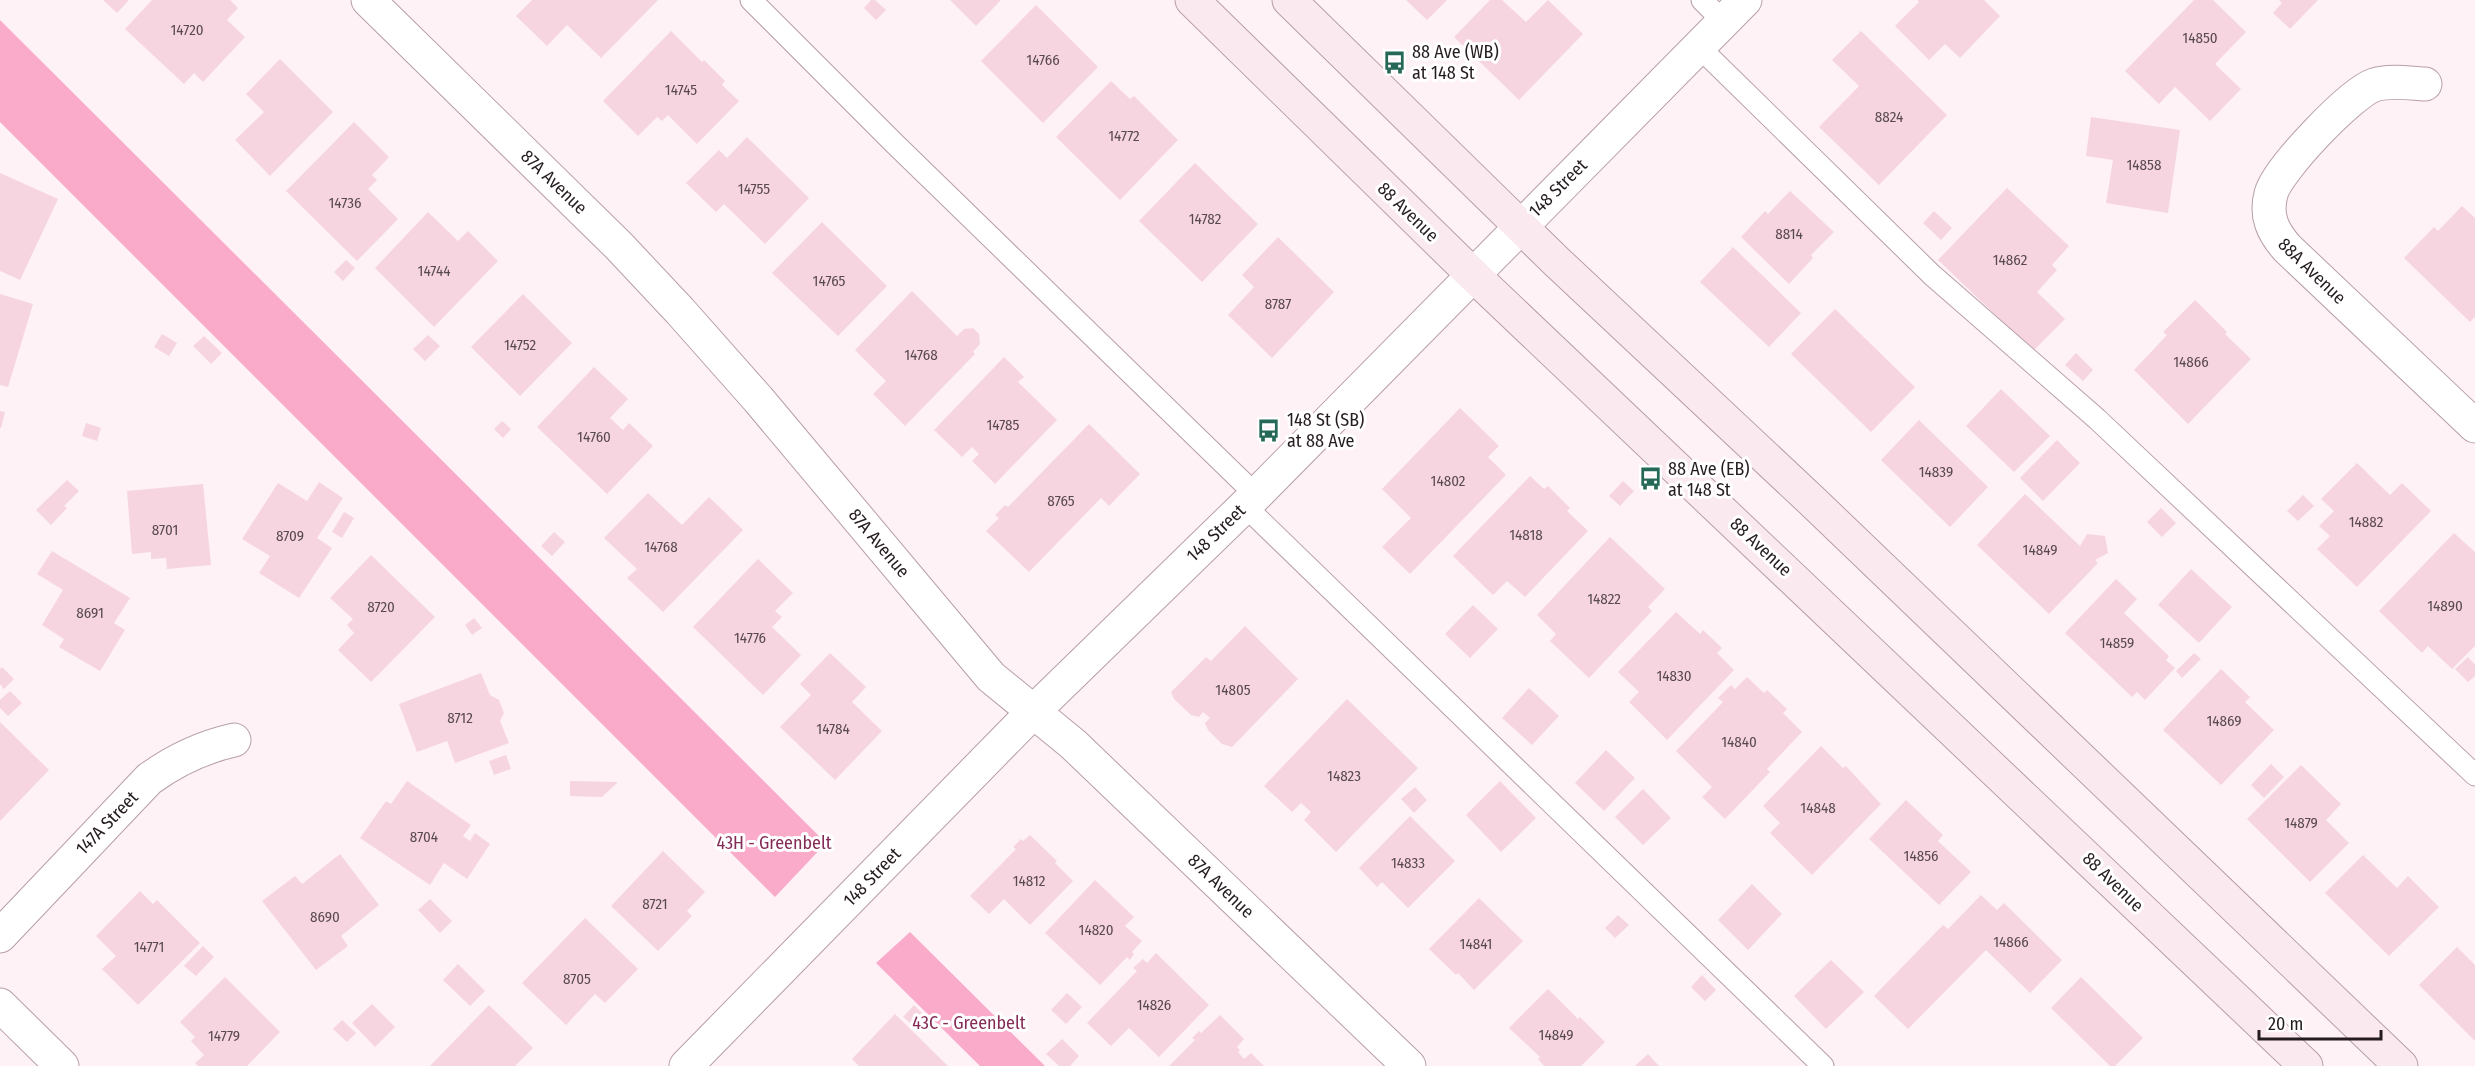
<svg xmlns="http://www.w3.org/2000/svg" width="2475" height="1066" font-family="'Fira Sans Condensed',sans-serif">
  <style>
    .green { fill: #faabca }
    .building { fill: #f6d5e1 }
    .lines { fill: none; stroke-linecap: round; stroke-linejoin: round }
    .service-casing { stroke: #b89ea8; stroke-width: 23 }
    .minor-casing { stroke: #b89ea8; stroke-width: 35 }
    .tertiary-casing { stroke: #b89ea8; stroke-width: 35 }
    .secondary-casing { stroke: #b89ea8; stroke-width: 35 }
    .service { stroke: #fff; stroke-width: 21 }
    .minor { stroke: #fff; stroke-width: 33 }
    .tertiary { stroke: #fff; stroke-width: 33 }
    .secondary { stroke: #faeaf0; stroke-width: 33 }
    .labels { text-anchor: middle; stroke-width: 6; stroke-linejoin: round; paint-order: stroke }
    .number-label { font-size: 15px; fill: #594a50 }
    .poi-label { font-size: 18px; fill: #251c1f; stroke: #fff; text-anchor: start }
    .street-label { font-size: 18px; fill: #251c1f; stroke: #fff }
    .park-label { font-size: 18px; fill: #842b56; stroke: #fff }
  </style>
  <rect width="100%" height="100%" fill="#fef2f6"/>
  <!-- green -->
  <path class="green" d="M 0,20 L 826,843 L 775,897 L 0,122 Z
    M 910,932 L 1045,1066 L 980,1066 L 876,963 Z"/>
  <!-- building -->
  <path class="building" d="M 103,0 L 129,0 L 117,13 Z
    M 152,0 L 230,0 L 238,8 L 227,20 L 245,37 L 203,82 L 194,73 L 184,84 L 125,29 Z
    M 532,0 L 658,0 L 601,58 L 567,25 L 547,46 L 516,16 Z
    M 871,0 L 875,0 L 886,10 L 876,20 L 864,8 Z
    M 950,0 L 1001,0 L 976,26 Z
    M 1406,0 L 1447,0 L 1427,20 Z
    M 1490,0 L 1502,0 L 1526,22 L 1548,0 L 1583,34 L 1519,100 L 1454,37 Z
    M 1917,0 L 1984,0 L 2000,16 L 1960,58 L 1945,44 L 1929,60 L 1895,26 L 1919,2 Z
    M 2194,0 L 2213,0 L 2246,32 L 2215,64 L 2241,89 L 2210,121 L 2175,87 L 2159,104 L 2125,71 Z
    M 2279,0 L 2318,0 L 2290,29 L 2273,13 L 2282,3 Z
    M 1036,5 L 1098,67 L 1043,123 L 981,61 Z
    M 671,31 L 702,62 L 704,60 L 725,81 L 722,85 L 739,101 L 697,144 L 668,115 L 662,121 L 657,117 L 638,136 L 603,101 Z
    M 1861,31 L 1947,115 L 1879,185 L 1819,127 L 1859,86 L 1832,60 Z
    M 280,59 L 333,112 L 270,176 L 235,140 L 264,112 L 246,94 Z
    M 1111,81 L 1130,99 L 1134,96 L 1178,140 L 1120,200 L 1056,137 Z
    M 2091,117 L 2180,130 L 2168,213 L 2106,203 L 2113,160 L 2086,156 Z
    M 354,122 L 389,157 L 372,175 L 377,180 L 368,189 L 398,219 L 357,261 L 286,191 Z
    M 747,137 L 809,198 L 765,244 L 724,204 L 716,212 L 686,183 L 719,150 L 727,158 Z
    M 1195,163 L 1258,224 L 1202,282 L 1139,221 Z
    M 0,173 L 58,199 L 20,280 L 0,271 Z
    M 2007,188 L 2069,246 L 2052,265 L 2057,270 L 2037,292 L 2065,319 L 2033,351 L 1938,260 Z
    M 1790,191 L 1834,232 L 1811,255 L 1813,258 L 1789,284 L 1741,237 L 1765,211 L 1768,214 Z
    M 2462,206 L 2475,218 L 2475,317 L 2470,322 L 2404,258 L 2434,227 L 2438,231 Z
    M 1934,211 L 1952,228 L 1941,240 L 1923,223 Z
    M 428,212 L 458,241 L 468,231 L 498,261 L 434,327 L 375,268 Z
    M 822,222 L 887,286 L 838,336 L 772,273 Z
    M 1278,237 L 1334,292 L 1272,358 L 1228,315 L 1254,287 L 1242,275 Z
    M 1733,247 L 1801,313 L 1769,347 L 1700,282 Z
    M 346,260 L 355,268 L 343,281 L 334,272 Z
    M 912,291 L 957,336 L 964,329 L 973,328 L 979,334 L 980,344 L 973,352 L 975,354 L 905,426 L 873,394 L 886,381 L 855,350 Z
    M 0,294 L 33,304 L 8,387 L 0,385 Z
    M 523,294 L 572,343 L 520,396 L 471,347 Z
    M 2195,300 L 2227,332 L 2225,334 L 2251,359 L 2188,424 L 2134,370 L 2167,335 L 2163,332 Z
    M 1835,309 L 1915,387 L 1871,432 L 1791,354 Z
    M 162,334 L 177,343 L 169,356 L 154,347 Z
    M 428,335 L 440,346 L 425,361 L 413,349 Z
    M 204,336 L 222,353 L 211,364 L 193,346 Z
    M 2076,353 L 2093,370 L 2083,381 L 2065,365 Z
    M 1004,357 L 1024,377 L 1018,382 L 1057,420 L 995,484 L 972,461 L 979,454 L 972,447 L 962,457 L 934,430 Z
    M 594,367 L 628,399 L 610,418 L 623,430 L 629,423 L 653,446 L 607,494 L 537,427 Z
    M 2001,389 L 2050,436 L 2014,472 L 1966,426 Z
    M 1460,408 L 1499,446 L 1488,457 L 1506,475 L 1410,574 L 1382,547 L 1411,518 L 1382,489 Z
    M 0,411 L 5,412 L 1,428 L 0,428 Z
    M 1919,420 L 1988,487 L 1950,527 L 1881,460 Z
    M 502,421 L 511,429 L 503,438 L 494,429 Z
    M 86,423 L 101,428 L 97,441 L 82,436 Z
    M 1089,424 L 1140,474 L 1109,506 L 1101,498 L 1029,572 L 986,531 L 999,518 L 995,515 L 1005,505 L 1008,507 Z
    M 2057,440 L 2080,463 L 2043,501 L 2020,478 Z
    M 2357,463 L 2390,495 L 2402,483 L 2431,511 L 2357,587 L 2317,549 L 2330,536 L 2319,526 L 2334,511 L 2321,499 Z
    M 1530,476 L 1544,489 L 1548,486 L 1570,508 L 1567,511 L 1588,531 L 1525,597 L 1507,581 L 1493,595 L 1453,556 Z
    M 67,480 L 79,491 L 64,506 L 67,508 L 51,525 L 36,510 Z
    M 1623,481 L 1634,491 L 1620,506 L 1609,496 Z
    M 319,482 L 343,498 L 317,538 L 332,548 L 299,598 L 259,573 L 270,556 L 242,539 L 278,483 L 307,501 Z
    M 203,484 L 211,565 L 167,569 L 166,558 L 151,559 L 151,552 L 132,554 L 127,491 Z
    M 648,493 L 682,525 L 709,497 L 743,530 L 663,612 L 627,578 L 637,569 L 604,538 Z
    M 2025,494 L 2080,546 L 2087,534 L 2105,536 L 2108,553 L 2095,560 L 2098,563 L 2049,614 L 1977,545 Z
    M 2303,495 L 2314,506 L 2298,521 L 2287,511 Z
    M 2161,508 L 2176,523 L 2162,537 L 2147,522 Z
    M 344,512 L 354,518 L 342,538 L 332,532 Z
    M 554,532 L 565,542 L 552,556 L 541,546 Z
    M 2454,533 L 2475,552 L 2475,646 L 2452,669 L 2428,646 L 2422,653 L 2379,611 Z
    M 1610,537 L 1665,589 L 1648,607 L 1652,611 L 1589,678 L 1550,641 L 1556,634 L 1537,615 Z
    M 52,551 L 130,598 L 114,623 L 125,630 L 100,671 L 59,647 L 64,639 L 42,625 L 63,590 L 37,574 Z
    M 371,555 L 435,617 L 371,682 L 338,650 L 354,633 L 347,625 L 353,619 L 330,598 Z
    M 758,559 L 793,593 L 775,611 L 782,617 L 772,627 L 801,655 L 763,695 L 693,627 Z
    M 2191,569 L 2232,607 L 2199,643 L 2158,605 Z
    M 2116,579 L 2137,599 L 2124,613 L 2169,656 L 2166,660 L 2175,668 L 2145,700 L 2137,692 L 2132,697 L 2065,633 Z
    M 1473,605 L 1498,629 L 1470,658 L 1445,634 Z
    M 1676,612 L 1700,634 L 1703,630 L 1722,648 L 1717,653 L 1734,670 L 1667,740 L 1629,702 L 1639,692 L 1618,672 Z
    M 474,618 L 482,628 L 472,635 L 465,625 Z
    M 1245,626 L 1298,679 L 1232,747 L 1222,744 L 1208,730 L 1205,723 L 1210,718 L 1203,712 L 1199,717 L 1191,715 L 1174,699 L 1171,692 L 1206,657 L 1211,661 Z
    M 830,653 L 866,687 L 852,702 L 882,731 L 835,780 L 780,727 L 811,695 L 800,684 Z
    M 2194,653 L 2201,659 L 2182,678 L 2176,671 Z
    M 2468,657 L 2475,665 L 2475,676 L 2468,682 L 2455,669 Z
    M 2,667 L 14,679 L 4,689 L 0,684 L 0,669 Z
    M 2221,669 L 2250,697 L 2245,702 L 2274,730 L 2221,785 L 2163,730 Z
    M 481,673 L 490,695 L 499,700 L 504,713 L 500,721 L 509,743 L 455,763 L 447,741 L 417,752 L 399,704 Z
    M 1747,677 L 1764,693 L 1767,690 L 1787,709 L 1783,713 L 1802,732 L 1767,769 L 1770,772 L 1725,819 L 1702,797 L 1712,787 L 1676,751 L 1723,702 L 1718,698 L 1731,685 L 1735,689 Z
    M 1529,688 L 1559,716 L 1532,745 L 1502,718 Z
    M 10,691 L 22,703 L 8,716 L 0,708 L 0,700 Z
    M 1347,699 L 1418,768 L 1336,852 L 1304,820 L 1311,812 L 1301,803 L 1292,812 L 1264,786 Z
    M 0,722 L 49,770 L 0,821 Z
    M 1821,746 L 1843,768 L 1846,766 L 1881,804 L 1812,875 L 1770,833 L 1780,823 L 1763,806 Z
    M 1606,750 L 1635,778 L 1604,811 L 1575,783 Z
    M 506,755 L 511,769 L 494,775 L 489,761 Z
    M 2271,764 L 2284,777 L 2264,798 L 2251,785 Z
    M 2301,765 L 2341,804 L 2326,820 L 2349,843 L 2310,882 L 2247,819 Z
    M 407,781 L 471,825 L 463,836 L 470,841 L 475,833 L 490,844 L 467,879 L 444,863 L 430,885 L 360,838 L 386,801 L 391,804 Z
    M 570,781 L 618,782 L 602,797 L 570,796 Z
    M 1500,781 L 1536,818 L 1501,852 L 1466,815 Z
    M 1415,787 L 1427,800 L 1414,813 L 1401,799 Z
    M 1643,789 L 1671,818 L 1643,845 L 1615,817 Z
    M 1906,800 L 1943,835 L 1938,841 L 1971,872 L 1939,905 L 1869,839 Z
    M 1410,816 L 1455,861 L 1408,908 L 1382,882 L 1377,887 L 1359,868 Z
    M 1030,835 L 1057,861 L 1055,863 L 1073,881 L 1030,925 L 1004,899 L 989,914 L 970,896 L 1016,849 L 1013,847 L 1021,839 L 1023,841 Z
    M 663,851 L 705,892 L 687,911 L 692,916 L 658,951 L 611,906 Z
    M 340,854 L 379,905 L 341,936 L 348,946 L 316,970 L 262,901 L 295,876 L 302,884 Z
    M 2363,855 L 2397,888 L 2408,876 L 2439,907 L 2389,956 L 2325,893 Z
    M 1095,880 L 1134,917 L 1125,926 L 1142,941 L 1132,952 L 1134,954 L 1130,960 L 1127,957 L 1100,985 L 1045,933 Z
    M 1752,884 L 1782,914 L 1748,950 L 1718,920 Z
    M 140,891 L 153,904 L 157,900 L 200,943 L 138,1005 L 102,969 L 116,956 L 96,936 Z
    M 1981,895 L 1997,910 L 2004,903 L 2062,960 L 2030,993 L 1986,950 L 1908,1029 L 1874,996 L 1943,925 L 1948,929 Z
    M 1479,898 L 1523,941 L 1474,990 L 1458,973 L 1456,975 L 1429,949 Z
    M 430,899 L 452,921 L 440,933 L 418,910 Z
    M 1618,915 L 1629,925 L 1615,938 L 1605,928 Z
    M 585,918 L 638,969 L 605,1003 L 595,994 L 566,1025 L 522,983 Z
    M 203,946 L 214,957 L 196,976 L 184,966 Z
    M 2457,947 L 2475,965 L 2475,1041 L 2419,985 Z
    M 1156,953 L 1209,1005 L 1159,1057 L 1129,1028 L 1111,1046 L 1087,1023 L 1137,971 L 1133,968 L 1143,959 L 1147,963 Z
    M 1831,960 L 1864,992 L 1826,1029 L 1794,996 Z
    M 458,964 L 485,991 L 470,1006 L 443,980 Z
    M 1702,975 L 1716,990 L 1705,1001 L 1691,987 Z
    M 225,977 L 280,1032 L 247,1066 L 198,1066 L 195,1063 L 204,1055 L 191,1041 L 195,1037 L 180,1022 Z
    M 2081,977 L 2143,1038 L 2115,1066 L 2110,1066 L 2051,1008 Z
    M 1548,989 L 1578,1019 L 1580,1017 L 1605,1042 L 1581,1066 L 1544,1066 L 1538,1059 L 1540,1057 L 1509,1028 Z
    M 1067,993 L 1082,1007 L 1066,1024 L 1051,1010 Z
    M 372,1004 L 395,1027 L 375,1047 L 352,1023 Z
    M 489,1005 L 533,1048 L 515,1066 L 430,1066 Z
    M 914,1005 L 923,1014 L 913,1025 L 903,1017 Z
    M 895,1014 L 948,1066 L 859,1066 L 852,1059 Z
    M 1220,1015 L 1244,1039 L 1237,1047 L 1240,1050 L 1238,1052 L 1244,1059 L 1251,1053 L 1264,1066 L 1169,1066 L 1195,1040 L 1192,1038 L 1199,1031 L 1201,1033 Z
    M 342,1020 L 356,1033 L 347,1042 L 333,1029 Z
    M 1062,1039 L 1079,1056 L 1070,1066 L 1059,1066 L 1046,1054 Z
    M 1648,1054 L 1659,1066 L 1635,1066 Z"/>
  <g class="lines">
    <defs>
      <path id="service" d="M 751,0 L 895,144 L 1256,495
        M 1702,0 L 1724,22
        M 1699,47 L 1932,275 L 2097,419 L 2475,775
        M 1245,506 L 1823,1066"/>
      <path id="minor" d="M 368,0 L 619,246 L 680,311 L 758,399 L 991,677 L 1073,744 L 1409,1066
        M 2425,84 C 2409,83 2389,80 2374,85 C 2351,93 2277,170 2271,194 C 2265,216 2273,232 2287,248 L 2475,426
        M 0,936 L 149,779 C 175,760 203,747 234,740
        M 0,1005 L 62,1066"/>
      <path id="tertiary" d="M 686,1066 L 1033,712 L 1256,495 L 1745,0"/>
      <path id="secondary" d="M 1192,0 L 1473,275 L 2306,1066
        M 1289,0 L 1557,262 L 1811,500 L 2401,1066"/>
    </defs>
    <!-- service casing -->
    <use href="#service" class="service-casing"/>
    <!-- minor casing -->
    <use href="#minor" class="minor-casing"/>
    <!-- tertiary casing -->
    <use href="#tertiary" class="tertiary-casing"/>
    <!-- secondary casing -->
    <use href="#secondary" class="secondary-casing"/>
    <!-- service -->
    <use href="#service" class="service"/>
    <!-- minor -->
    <use href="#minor" class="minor"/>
    <!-- tertiary -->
    <use href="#tertiary" class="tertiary"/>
    <!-- secondary -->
    <use href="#secondary" class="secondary"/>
  </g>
  <!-- icons -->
  <defs>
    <symbol id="bus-bare" viewBox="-9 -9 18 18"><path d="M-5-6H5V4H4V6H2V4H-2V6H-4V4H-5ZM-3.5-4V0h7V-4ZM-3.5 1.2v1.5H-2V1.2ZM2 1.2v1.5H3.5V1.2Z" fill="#266858" stroke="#fff" stroke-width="2.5" paint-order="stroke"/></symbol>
  </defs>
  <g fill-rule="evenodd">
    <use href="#bus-bare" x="1378" y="46" width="33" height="33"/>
    <use href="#bus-bare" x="1252" y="414" width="33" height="33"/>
    <use href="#bus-bare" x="1634" y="462" width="33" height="33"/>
  </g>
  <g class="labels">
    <!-- number labels -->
    <g class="number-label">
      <text x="187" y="35">14720</text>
      <text x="2200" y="43">14850</text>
      <text x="1043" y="65">14766</text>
      <text x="681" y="95">14745</text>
      <text x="1889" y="122">8824</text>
      <text x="1124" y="141">14772</text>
      <text x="2144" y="170">14858</text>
      <text x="754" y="194">14755</text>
      <text x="345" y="208">14736</text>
      <text x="1205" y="224">14782</text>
      <text x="1789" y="239">8814</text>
      <text x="2010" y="265">14862</text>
      <text x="434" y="276">14744</text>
      <text x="829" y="286">14765</text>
      <text x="1278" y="309">8787</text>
      <text x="520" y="350">14752</text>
      <text x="921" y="360">14768</text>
      <text x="2191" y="367">14866</text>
      <text x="1003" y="430">14785</text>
      <text x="594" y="442">14760</text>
      <text x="1936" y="477">14839</text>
      <text x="1448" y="486">14802</text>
      <text x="1061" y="506">8765</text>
      <text x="2366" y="527">14882</text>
      <text x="165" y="535">8701</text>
      <text x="1526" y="540">14818</text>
      <text x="290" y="541">8709</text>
      <text x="661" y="552">14768</text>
      <text x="2040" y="555">14849</text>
      <text x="1604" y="604">14822</text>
      <text x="2445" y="611">14890</text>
      <text x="381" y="612">8720</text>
      <text x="90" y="618">8691</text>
      <text x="750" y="643">14776</text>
      <text x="2117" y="648">14859</text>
      <text x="1674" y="681">14830</text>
      <text x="1233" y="695">14805</text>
      <text x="460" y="723">8712</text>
      <text x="2224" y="726">14869</text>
      <text x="833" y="734">14784</text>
      <text x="1739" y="747">14840</text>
      <text x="1344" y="781">14823</text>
      <text x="1818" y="813">14848</text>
      <text x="2301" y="828">14879</text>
      <text x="424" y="842">8704</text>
      <text x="1921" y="861">14856</text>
      <text x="1408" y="868">14833</text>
      <text x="1029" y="886">14812</text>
      <text x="655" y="909">8721</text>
      <text x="325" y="922">8690</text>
      <text x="1096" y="935">14820</text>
      <text x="2011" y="947">14866</text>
      <text x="1476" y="949">14841</text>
      <text x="149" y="952">14771</text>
      <text x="577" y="984">8705</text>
      <text x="1154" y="1010">14826</text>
      <text x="1556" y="1040">14849</text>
      <text x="224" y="1041">14779</text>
    </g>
    <!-- poi labels -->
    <g class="poi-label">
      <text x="1412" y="58">88 Ave (WB)<tspan x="1412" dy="21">at 148 St</tspan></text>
      <text x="1287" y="426">148 St (SB)<tspan x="1287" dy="21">at 88 Ave</tspan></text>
      <text x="1668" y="475">88 Ave (EB)<tspan x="1668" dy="21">at 148 St</tspan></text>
    </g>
    <!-- street labels -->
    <g class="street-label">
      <text transform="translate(554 182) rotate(44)" y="6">87A Avenue</text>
      <text transform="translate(1558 188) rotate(-45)" y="6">148 Street</text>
      <text transform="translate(1408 212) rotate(44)" y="6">88 Avenue</text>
      <text transform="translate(2312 271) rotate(44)" y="6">88A Avenue</text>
      <text transform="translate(1216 533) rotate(-44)" y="6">148 Street</text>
      <text transform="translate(879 543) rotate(50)" y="6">87A Avenue</text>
      <text transform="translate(1761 547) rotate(43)" y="6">88 Avenue</text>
      <text transform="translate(107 823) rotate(-46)" y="6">147A Street</text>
      <text transform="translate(872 877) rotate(-46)" y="6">148 Street</text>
      <text transform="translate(2113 882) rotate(44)" y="6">88 Avenue</text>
      <text transform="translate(1221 886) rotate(44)" y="6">87A Avenue</text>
    </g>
    <!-- park labels -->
    <g class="park-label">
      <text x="774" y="849">43H - Greenbelt</text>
      <text x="969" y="1029">43C - Greenbelt</text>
    </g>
  </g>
  <!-- scale -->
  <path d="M2259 1030v9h122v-9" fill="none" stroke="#251c1f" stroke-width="3"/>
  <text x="2268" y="1030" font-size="18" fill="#251c1f" stroke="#ffffff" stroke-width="4.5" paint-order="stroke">20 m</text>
</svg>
